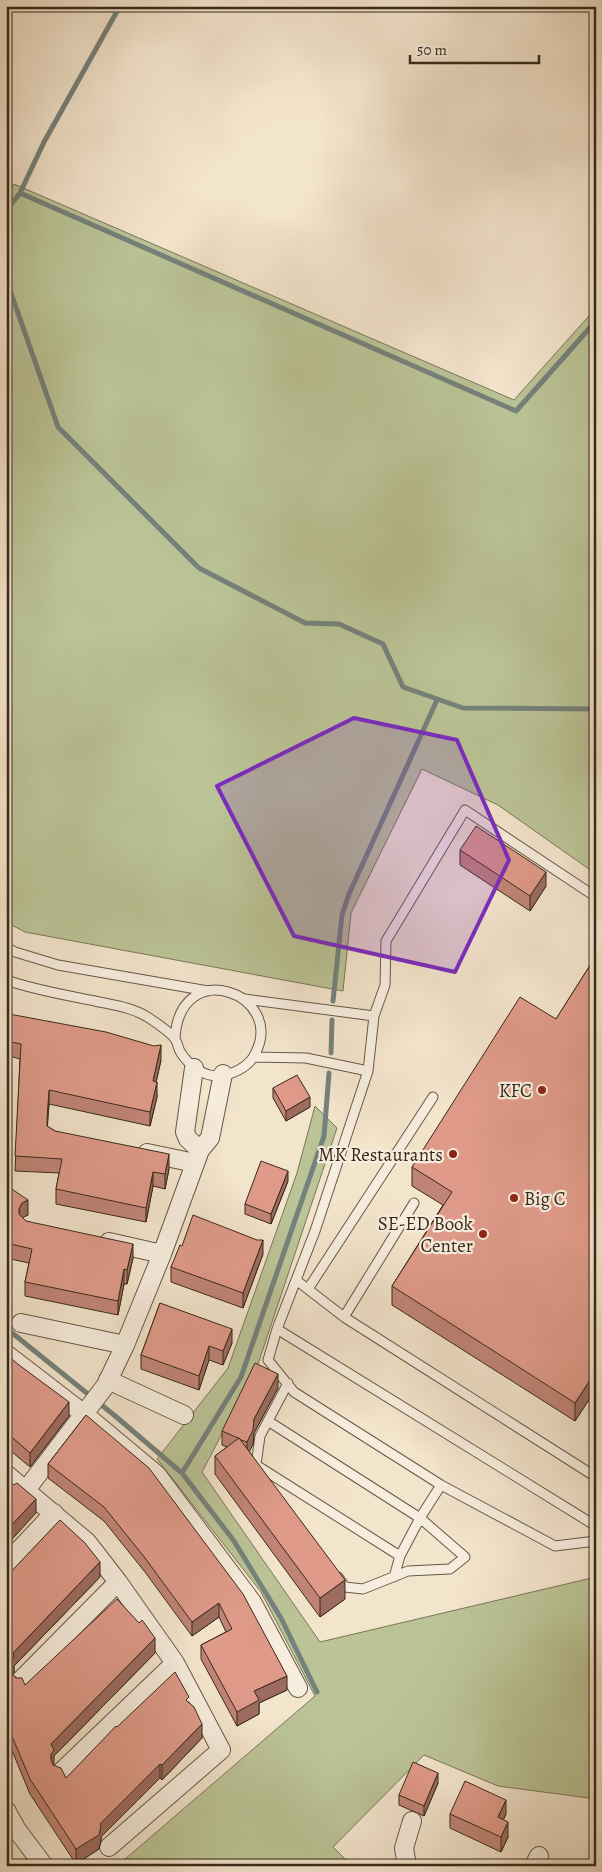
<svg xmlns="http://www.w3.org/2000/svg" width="602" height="1872" font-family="Alegreya,serif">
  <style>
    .green { fill: #bbc497; stroke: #7a7658 }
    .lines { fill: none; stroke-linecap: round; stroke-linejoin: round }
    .stream { stroke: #75827c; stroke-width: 5 }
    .lane-casing { stroke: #675846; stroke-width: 11 }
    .street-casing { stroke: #675846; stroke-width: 20 }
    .lane { stroke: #f7edde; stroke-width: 9 }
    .street { stroke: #f7edde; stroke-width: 18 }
    .wall { fill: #c08476; stroke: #38291a }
    .shaded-wall { fill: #9c6c60; stroke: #38291a }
    .building { fill: #df9a89; stroke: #38291a }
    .marked { fill: #7b2cbf; fill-opacity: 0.2; stroke: #7b2cbf; stroke-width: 4; stroke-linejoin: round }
    .poi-dot { fill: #8f2418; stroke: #f7edde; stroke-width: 2 }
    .labels { text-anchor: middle; stroke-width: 4.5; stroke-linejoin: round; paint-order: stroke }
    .poi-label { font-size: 19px; fill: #38291a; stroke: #f7edde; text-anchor: end }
  </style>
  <rect width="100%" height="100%" fill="#f3e4cc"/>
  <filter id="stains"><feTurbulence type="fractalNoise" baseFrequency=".004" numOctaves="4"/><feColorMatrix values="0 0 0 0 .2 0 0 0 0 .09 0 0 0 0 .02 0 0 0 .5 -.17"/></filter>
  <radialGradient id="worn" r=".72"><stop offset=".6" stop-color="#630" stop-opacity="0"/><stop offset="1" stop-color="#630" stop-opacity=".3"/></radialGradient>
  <!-- green -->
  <path class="green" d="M 14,184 L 514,400 L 596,308 L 596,874 L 498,805 L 422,769 L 351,913 L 343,991 L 25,932 L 6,922 L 6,199 Z
    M 315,1106 L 337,1128 L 257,1367 L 202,1472 L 320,1642 L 596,1577 L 596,1799 L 498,1786 L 424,1755 L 333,1847 L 352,1866 L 117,1866 L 315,1696 L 261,1592 L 157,1459 L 228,1368 L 297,1173 Z"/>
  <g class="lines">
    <!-- stream -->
    <path class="stream" d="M 20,193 L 516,411 L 596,321
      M 6,211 L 20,193 L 44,142 L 120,6
      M 6,279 L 58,427 L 199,568 L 305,623 L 339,624 L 383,644 L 403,687 L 463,708 L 596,709
      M 333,1001 L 342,915 L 349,894 L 437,700
      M 331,1053 L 332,1020
      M 6,1328 L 114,1415 L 182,1473 L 234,1541 L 281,1618 L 317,1692
      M 182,1473 L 241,1377 L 324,1136 L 329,1073"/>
    <defs>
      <path id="lane" d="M 596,897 L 465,810 L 386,941 L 385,985 L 374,1016 L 368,1071 L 315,1231 L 277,1329 L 268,1360 L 294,1392 L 441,1485 L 555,1546 L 596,1541
        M 6,947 L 15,952 L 58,965 L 208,991
        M 6,980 C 35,990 65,995 95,1001 C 113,1005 132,1007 149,1018 C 155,1022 171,1033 175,1039 C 178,1043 178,1049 181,1053 C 189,1065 202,1076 218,1076 C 232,1075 249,1067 255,1054 C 287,994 179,954 175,1039
        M 245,999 L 374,1016
        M 254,1057 L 306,1058 L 368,1071
        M 296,1280 L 344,1317 L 596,1477
        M 308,1289 L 433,1097
        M 344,1317 L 414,1203
        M 277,1329 L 596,1526
        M 268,1421 L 420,1518 L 400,1556 L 394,1577
        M 256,1465 L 400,1556
        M 260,1470 L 256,1465 L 260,1436 L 288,1383
        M 338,1577 L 345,1587 L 363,1589 L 408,1571 L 450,1569 L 465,1557 L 420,1518 L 441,1485"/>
      <path id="street" d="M 194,1068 L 185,1132 L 188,1139 L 200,1150
        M 147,1153 L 195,1163
        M 109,1242 L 162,1254
        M 21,1323 L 125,1345
        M 6,1354 L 84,1414 L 157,1475 L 252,1602 L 298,1688
        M 108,1380 L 184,1415
        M 6,1474 L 87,1542 L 118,1582 L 175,1663 L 221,1750 L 109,1847
        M 26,1490 L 106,1385 L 125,1345 L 162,1254 L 200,1150 L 210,1138 L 223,1074
        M 6,1564 L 54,1513
        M 19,1682 L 118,1582
        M 61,1772 L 175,1663
        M 6,1810 L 17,1830 L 44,1866
        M 407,1866 L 404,1848 L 412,1821
        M 534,1866 L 539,1856"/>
    </defs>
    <!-- lane casing -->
    <use href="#lane" class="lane-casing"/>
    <!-- street casing -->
    <use href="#street" class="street-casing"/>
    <!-- lane -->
    <use href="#lane" class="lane"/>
    <!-- street -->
    <use href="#street" class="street"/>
  </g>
  <!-- wall -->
  <path class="wall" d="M 460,850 L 546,886 L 530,911 L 460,865 Z
    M 596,956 L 596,1389 L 575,1421 L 392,1305 L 392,1286 L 443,1205 L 412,1186 L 412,1167 L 556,1019 Z
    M 6,1025 L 161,1060 L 156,1082 L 157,1097 L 150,1126 L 49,1104 L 47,1126 L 55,1131 L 169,1169 L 165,1189 L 153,1186 L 146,1222 L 56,1204 L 56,1189 L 59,1173 L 15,1171 L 20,1059 L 6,1055 Z
    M 273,1088 L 310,1107 L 286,1121 L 273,1098 Z
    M 288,1181 L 271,1224 L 245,1214 L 245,1204 Z
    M 6,1185 L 28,1215 L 22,1217 L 26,1221 L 133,1258 L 127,1284 L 124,1284 L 118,1315 L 25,1296 L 25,1282 L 29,1263 L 6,1258 Z
    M 182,1246 L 263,1254 L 243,1308 L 171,1282 L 171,1267 Z
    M 160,1303 L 232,1343 L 223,1365 L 209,1360 L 199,1390 L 141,1369 L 141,1355 Z
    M 6,1354 L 69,1416 L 30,1467 L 6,1447 Z
    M 278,1388 L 254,1433 L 253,1444 L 249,1451 L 345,1599 L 320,1617 L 215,1474 L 215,1456 L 227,1447 L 222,1445 L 222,1431 Z
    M 86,1415 L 287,1690 L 259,1703 L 259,1714 L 237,1726 L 201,1659 L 201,1645 L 226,1632 L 219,1617 L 192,1636 L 145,1572 L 104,1521 L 48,1478 L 48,1464 Z
    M 6,1577 L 100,1577 L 14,1666 L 14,1672 L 12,1674 L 25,1685 L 155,1653 L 54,1756 L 53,1765 L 66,1778 L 117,1727 L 189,1702 L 202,1738 L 162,1780 L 160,1778 L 101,1837 L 101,1840 L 99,1849 L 76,1864 L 30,1794 L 6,1736 Z
    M 438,1783 L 424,1816 L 399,1805 L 399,1795 Z
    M 450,1814 L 506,1814 L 503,1820 L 508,1837 L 501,1852 L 450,1828 Z"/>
  <!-- shaded-wall -->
  <path class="shaded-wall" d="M 546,872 L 546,886 L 530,911 L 530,896 Z
    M 161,1045 L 161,1060 L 153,1096 L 153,1081 Z
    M 157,1082 L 157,1097 L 150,1126 L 150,1112 Z
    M 49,1090 L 49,1104 L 47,1133 L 47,1119 Z
    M 310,1097 L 310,1107 L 286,1121 L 286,1111 Z
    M 169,1154 L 169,1169 L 165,1189 L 165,1174 Z
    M 288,1171 L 288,1181 L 271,1224 L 271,1214 Z
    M 153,1172 L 153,1186 L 146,1222 L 146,1208 Z
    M 28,1200 L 28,1215 L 22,1218 L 19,1223 L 19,1209 L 22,1203 Z
    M 263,1240 L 263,1254 L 243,1308 L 243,1293 Z
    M 133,1244 L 133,1258 L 127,1284 L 127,1270 Z
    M 124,1269 L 124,1284 L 118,1315 L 118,1301 Z
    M 232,1329 L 232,1343 L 223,1365 L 223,1351 Z
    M 209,1346 L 209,1360 L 199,1390 L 199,1376 Z
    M 596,1371 L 596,1389 L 575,1421 L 575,1403 Z
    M 278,1374 L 278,1388 L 254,1433 L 253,1444 L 247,1457 L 247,1442 L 254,1419 Z
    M 69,1402 L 69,1416 L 30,1467 L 30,1453 Z
    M 36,1499 L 36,1513 L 6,1546 L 6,1531 Z
    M 100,1562 L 100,1577 L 14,1666 L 14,1672 L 9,1679 L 9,1665 L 13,1653 Z
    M 345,1580 L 345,1599 L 320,1617 L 320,1598 Z
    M 219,1603 L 219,1617 L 192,1636 L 192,1622 Z
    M 155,1638 L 155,1653 L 54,1756 L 54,1764 L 51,1769 L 51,1744 Z
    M 287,1676 L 287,1690 L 259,1703 L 259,1714 L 237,1726 L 237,1712 L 254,1691 Z
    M 202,1724 L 202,1738 L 162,1780 L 162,1765 Z
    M 160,1764 L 160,1778 L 101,1837 L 101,1840 L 99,1849 L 76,1864 L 76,1849 L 100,1824 Z
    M 438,1773 L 438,1783 L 424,1816 L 424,1806 Z
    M 506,1800 L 506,1814 L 498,1832 L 498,1817 Z
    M 508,1822 L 508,1837 L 501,1852 L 501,1837 Z"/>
  <!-- building -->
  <path class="building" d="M 476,826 L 546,872 L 530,896 L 460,850 Z
    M 596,956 L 596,1371 L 575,1403 L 392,1286 L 452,1192 L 412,1167 L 520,997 L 556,1019 Z
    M 9,1014 L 106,1032 L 154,1046 L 161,1045 L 153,1081 L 157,1082 L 150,1112 L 49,1090 L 47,1119 L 47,1126 L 55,1131 L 169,1154 L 165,1174 L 153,1172 L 146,1208 L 56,1189 L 62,1159 L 15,1156 L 21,1044 L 6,1041 L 6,1025 Z
    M 297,1075 L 310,1097 L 286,1111 L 273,1088 Z
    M 261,1161 L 288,1171 L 271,1214 L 245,1204 Z
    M 6,1185 L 28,1200 L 22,1203 L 19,1209 L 19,1214 L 26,1221 L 133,1244 L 127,1270 L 124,1269 L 118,1301 L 25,1282 L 32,1249 L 6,1243 Z
    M 193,1215 L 257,1240 L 263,1240 L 243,1293 L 171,1267 L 180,1245 L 182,1246 Z
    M 160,1303 L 232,1329 L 223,1351 L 209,1346 L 199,1376 L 141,1355 Z
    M 6,1354 L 19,1365 L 69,1402 L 30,1453 L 6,1432 Z
    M 255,1363 L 278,1374 L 254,1419 L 253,1430 L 247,1442 L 241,1440 L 239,1438 L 238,1438 L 222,1431 Z
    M 86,1415 L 149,1468 L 243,1594 L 287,1676 L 254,1691 L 259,1700 L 237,1712 L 201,1645 L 232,1629 L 219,1603 L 192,1622 L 145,1558 L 104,1507 L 48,1464 Z
    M 239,1438 L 345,1580 L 320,1598 L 215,1456 Z
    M 6,1477 L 14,1485 L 17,1483 L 36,1499 L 6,1531 Z
    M 60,1520 L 85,1543 L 100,1562 L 13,1653 L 14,1657 L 9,1665 L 9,1671 L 16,1678 L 22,1678 L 25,1685 L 117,1599 L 139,1623 L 142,1620 L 155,1638 L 51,1744 L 54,1750 L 51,1754 L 51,1760 L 53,1765 L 61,1768 L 66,1778 L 116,1726 L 117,1727 L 175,1672 L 189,1697 L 186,1700 L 194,1707 L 202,1724 L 162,1765 L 160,1764 L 100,1824 L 101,1826 L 99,1835 L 76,1849 L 30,1779 L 6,1722 L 6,1577 Z
    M 413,1762 L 438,1773 L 424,1806 L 399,1795 Z
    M 465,1781 L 506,1800 L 498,1817 L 508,1822 L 501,1837 L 450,1814 Z"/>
  <!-- marked area -->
  <path class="marked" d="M 354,718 L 457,740 L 509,860 L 455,972 L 294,936 L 217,786 Z"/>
  <!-- markers -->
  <g class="poi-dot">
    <circle cx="542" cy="1090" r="5"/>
    <circle cx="453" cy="1154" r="5"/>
    <circle cx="514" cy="1198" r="5"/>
    <circle cx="483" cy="1234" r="5"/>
  </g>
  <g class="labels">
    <!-- poi labels -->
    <g class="poi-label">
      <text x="532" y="1097">KFC</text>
      <text x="443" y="1161">MK Restaurants</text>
      <text x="524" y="1205" text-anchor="start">Big C</text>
      <text x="473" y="1230">SE-ED Book<tspan x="473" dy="22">Center</tspan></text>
    </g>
  </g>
  <!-- margin -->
  <rect width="602" height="1872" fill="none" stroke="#f3e4cc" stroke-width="25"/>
  <rect x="8" y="8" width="587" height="1857" fill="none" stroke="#38291a" stroke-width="2.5"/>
  <rect x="12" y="12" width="577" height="1847" fill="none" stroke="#38291a"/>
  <!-- scale -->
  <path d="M410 55v8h129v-8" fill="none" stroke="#38291a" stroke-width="2.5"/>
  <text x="417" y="55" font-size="15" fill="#38291a" stroke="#f7edde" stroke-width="4" paint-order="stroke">50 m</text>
  <rect width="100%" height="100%" filter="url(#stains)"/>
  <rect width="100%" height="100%" fill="url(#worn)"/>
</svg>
